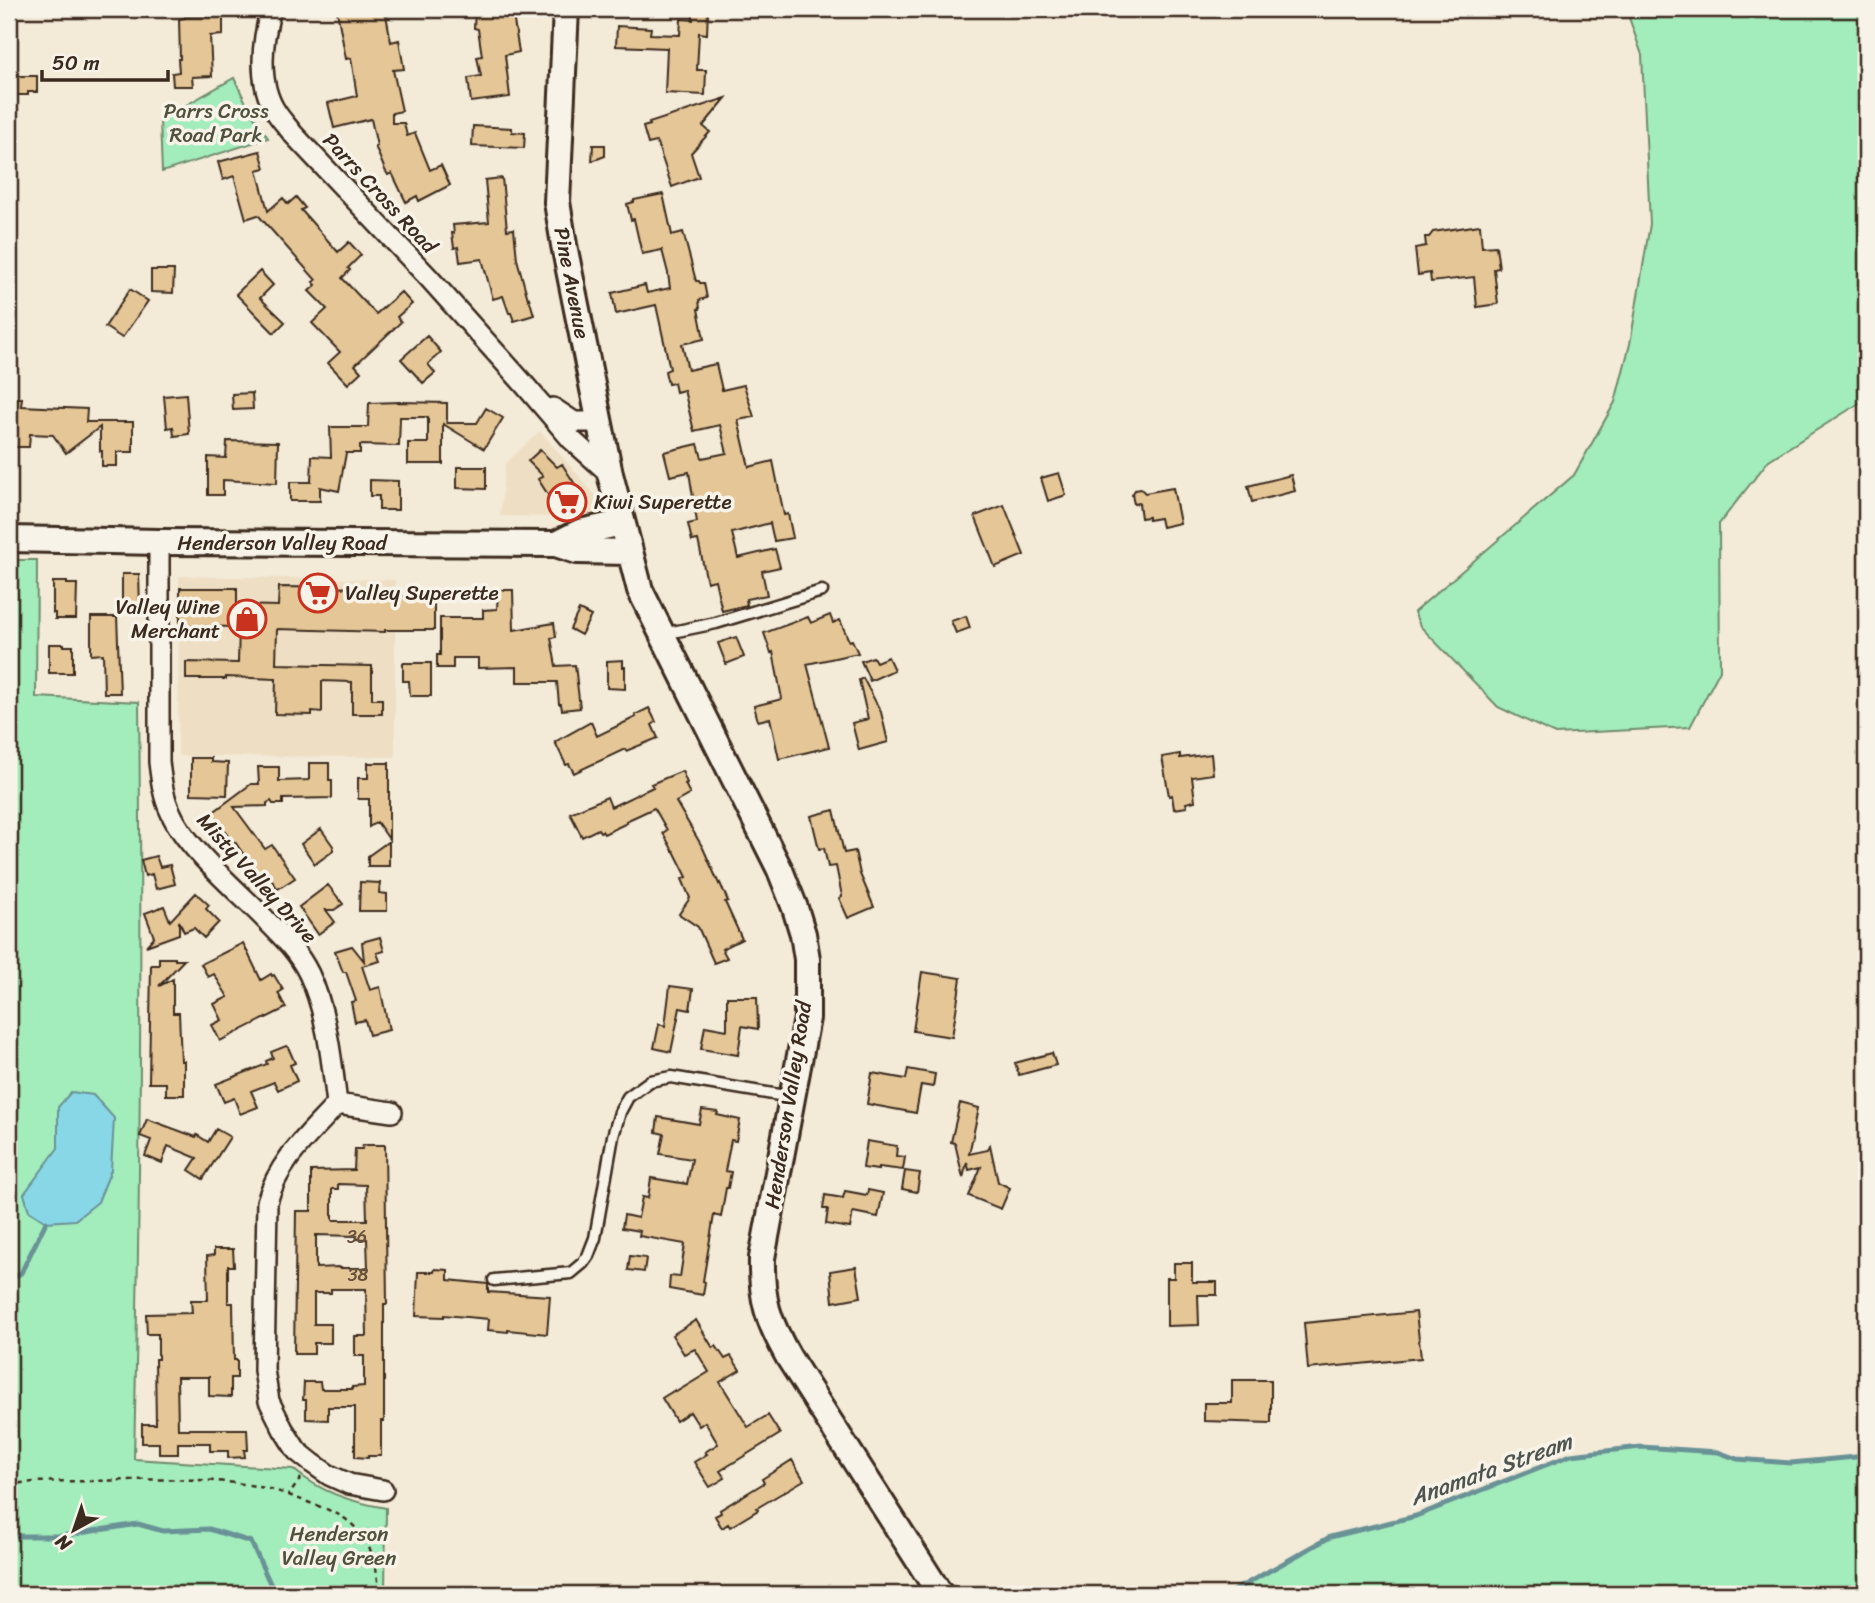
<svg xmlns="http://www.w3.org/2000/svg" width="1875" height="1603" font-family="Sriracha,sans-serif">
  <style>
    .built { fill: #eedfc4 }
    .green { fill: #a3ecbb; stroke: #6f8b6c; stroke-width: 2 }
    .water { fill: #88d7e6; stroke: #699296; stroke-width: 2 }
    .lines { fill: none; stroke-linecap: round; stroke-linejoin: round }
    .stream { stroke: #699296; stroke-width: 5 }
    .building { fill: #e4c697; stroke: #3b2a1e; stroke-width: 2; fill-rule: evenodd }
    .service-casing { stroke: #3b2a1e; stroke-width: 15 }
    .minor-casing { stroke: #3b2a1e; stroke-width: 24 }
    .tertiary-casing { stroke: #3b2a1e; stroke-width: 30 }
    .path { stroke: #3b2a1e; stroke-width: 2.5; stroke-dasharray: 5 5; stroke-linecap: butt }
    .service { stroke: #f7f3e8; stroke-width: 10 }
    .minor { stroke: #f7f3e8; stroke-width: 19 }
    .tertiary { stroke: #f7f3e8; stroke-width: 24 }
    .labels { text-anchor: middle; stroke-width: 7; stroke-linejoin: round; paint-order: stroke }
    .number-label { font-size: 18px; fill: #65513c }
    .park-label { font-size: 21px; fill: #50513d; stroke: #f7f3e8 }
    .street-label { font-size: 21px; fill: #3b2a1e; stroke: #f7f3e8 }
    .poi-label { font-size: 21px; fill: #3b2a1e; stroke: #f7f3e8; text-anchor: start }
    .water-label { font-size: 23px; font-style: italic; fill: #4e5550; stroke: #f7f3e8 }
  </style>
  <rect width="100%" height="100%" fill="#f3ead8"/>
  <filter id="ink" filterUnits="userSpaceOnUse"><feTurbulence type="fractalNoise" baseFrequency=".0143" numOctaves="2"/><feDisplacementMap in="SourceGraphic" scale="14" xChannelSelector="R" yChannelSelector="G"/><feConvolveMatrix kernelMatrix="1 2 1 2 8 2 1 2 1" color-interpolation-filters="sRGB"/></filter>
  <g filter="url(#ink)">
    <!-- built -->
    <path class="built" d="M 540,431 L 597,497 L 599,507 L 592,517 L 500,516 L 505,464 Z
      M 179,576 L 395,580 L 395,757 L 178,756 Z"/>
    <!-- green -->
    <path class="green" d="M 1626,9 L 1866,9 L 1866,399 L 1769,460 L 1719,524 L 1720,670 L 1690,727 L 1555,734 L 1498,707 L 1420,626 L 1414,612 L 1574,475 L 1615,402 L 1630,344 L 1650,224 L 1642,55 Z
      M 234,78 L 248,107 L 268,138 L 162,172 L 160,120 Z
      M 9,560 L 37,560 L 36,697 L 139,702 C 142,954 140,1207 134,1459 L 293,1469 C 320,1492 351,1502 386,1508 L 385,1594 L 9,1594 Z
      M 1641,1447 L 1718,1452 L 1737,1459 L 1791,1463 L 1866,1456 L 1866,1594 L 1814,1594 L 1752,1586 L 1673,1594 L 1228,1594 L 1330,1537 L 1416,1516 L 1571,1455 Z"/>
    <!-- water -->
    <path class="water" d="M 71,1092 L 93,1095 L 114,1118 L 111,1170 L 98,1202 L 75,1220 L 46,1222 L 29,1211 L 24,1194 L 58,1148 L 58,1107 Z"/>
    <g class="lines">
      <!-- stream -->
      <path class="stream" d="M 9,1280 L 21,1273 L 46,1222
        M 9,1536 L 61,1536 L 138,1524 L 163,1531 L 209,1529 L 251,1542 L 275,1594
        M 1228,1594 L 1330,1537 L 1416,1516 L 1571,1455 L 1641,1447 L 1718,1452 L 1737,1459 L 1791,1463 L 1866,1456"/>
    </g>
    <!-- building -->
    <path class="building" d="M 350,9 L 385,9 L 391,42 L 399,40 L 404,69 L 393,70 L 402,111 L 392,113 L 392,123 L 404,123 L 407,136 L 415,133 L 430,170 L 441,165 L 450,185 L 419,201 L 417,196 L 406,202 L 392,173 L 388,175 L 385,170 L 375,146 L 377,146 L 371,119 L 334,128 L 328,103 L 357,96 L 351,58 L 346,59 L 337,11 Z
      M 475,9 L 512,9 L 519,52 L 505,55 L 510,97 L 471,102 L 468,78 L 481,76 L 477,57 L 482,56 L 478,29 L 474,28 Z
      M 693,9 L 708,9 L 707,34 L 699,33 L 697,70 L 706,70 L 705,95 L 665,93 L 667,48 L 616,46 L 617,26 L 651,28 L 650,34 L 680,35 L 681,19 L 693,20 Z
      M 223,16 L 223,35 L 210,36 L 212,76 L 192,77 L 193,86 L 173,86 L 172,73 L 179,72 L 178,59 L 180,59 L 179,19 L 185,18 L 185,17 Z
      M 9,76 L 37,76 L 37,92 L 28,92 L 28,95 L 9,95 Z
      M 726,98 L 703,126 L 710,132 L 691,153 L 699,177 L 672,187 L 657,143 L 656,142 L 648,144 L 643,127 L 650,125 L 649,123 Z
      M 473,126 L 512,128 L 512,132 L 525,133 L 524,148 L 472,146 Z
      M 593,145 L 605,145 L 605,156 L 592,161 Z
      M 260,151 L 265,168 L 257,170 L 268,211 L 283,198 L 288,204 L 296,197 L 305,208 L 301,210 L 338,252 L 349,242 L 361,255 L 348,268 L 350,270 L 342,278 L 376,314 L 401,292 L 412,304 L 397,317 L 401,322 L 355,365 L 361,372 L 348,384 L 328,363 L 340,352 L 312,323 L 327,309 L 309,291 L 316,285 L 313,282 L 316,280 L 258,215 L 246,219 L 234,176 L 223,180 L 218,162 Z
      M 502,178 L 507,230 L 514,229 L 517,259 L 528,299 L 529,298 L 534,315 L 514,321 L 511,313 L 509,313 L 503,296 L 493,299 L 482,259 L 460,262 L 458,247 L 454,248 L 452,233 L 454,233 L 453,225 L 489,222 L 485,180 Z
      M 663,194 L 672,235 L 683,232 L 696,281 L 699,281 L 700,283 L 704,283 L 707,298 L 699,300 L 700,309 L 698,309 L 704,339 L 682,344 L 688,370 L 716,364 L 722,390 L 744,385 L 754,417 L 738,420 L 749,467 L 773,461 L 784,515 L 788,514 L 793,538 L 774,541 L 770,523 L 732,533 L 738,558 L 775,549 L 780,567 L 762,571 L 767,595 L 746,599 L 747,605 L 722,611 L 715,580 L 707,582 L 698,540 L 692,541 L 688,524 L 697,522 L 689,472 L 670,476 L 664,452 L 698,444 L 702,458 L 727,453 L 720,425 L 694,431 L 684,390 L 676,392 L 674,383 L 668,384 L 665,371 L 670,369 L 656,305 L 616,314 L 612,293 L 645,285 L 647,293 L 670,288 L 668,273 L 662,250 L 642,254 L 634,219 L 631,220 L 627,204 L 634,202 L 634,200 Z
      M 1480,225 L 1482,247 L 1496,246 L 1499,268 L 1494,269 L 1498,304 L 1477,307 L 1474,277 L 1431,282 L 1430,273 L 1418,275 L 1415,248 L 1426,246 L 1425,237 L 1429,237 L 1433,232 Z
      M 151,270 L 174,270 L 173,293 L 151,292 Z
      M 260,271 L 273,285 L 260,298 L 285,322 L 274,333 L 236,294 Z
      M 130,289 L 148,301 L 122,338 L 105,327 Z
      M 427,336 L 441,352 L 428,364 L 435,373 L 423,383 L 401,359 Z
      M 252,393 L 253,409 L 233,410 L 232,394 Z
      M 186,394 L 189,434 L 174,436 L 173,427 L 167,428 L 164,396 Z
      M 9,398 L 22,398 L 21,406 L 87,409 L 86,422 L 133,422 L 133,452 L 117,452 L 117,466 L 102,466 L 102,451 L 100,451 L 100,427 L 66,453 L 53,435 L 30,434 L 29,447 L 15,447 L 15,443 L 9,443 Z
      M 400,402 L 447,403 L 447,423 L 477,423 L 486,408 L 503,418 L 484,449 L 443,424 L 443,464 L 408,464 L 408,443 L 428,443 L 428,417 L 400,417 L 399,446 L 360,445 L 360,453 L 346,453 L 339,491 L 320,487 L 320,501 L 290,501 L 290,482 L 311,482 L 312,456 L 331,457 L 330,427 L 368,427 L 369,403 Z
      M 227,441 L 278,442 L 277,483 L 223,480 L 223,495 L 208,495 L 208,457 L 226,458 Z
      M 540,450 L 557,467 L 562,464 L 587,503 L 573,511 L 559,512 L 538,479 L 543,476 L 528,461 Z
      M 457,467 L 486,467 L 486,489 L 457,488 Z
      M 1059,473 L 1066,495 L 1048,501 L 1041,478 Z
      M 1291,475 L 1295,491 L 1252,502 L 1248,486 Z
      M 370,480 L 398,481 L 398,510 L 379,510 L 379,496 L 370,496 Z
      M 1173,488 L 1180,523 L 1162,527 L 1160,518 L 1148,520 L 1148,517 L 1141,518 L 1139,503 L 1134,504 L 1132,495 L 1135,490 L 1141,489 L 1145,493 Z
      M 1004,505 L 1024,555 L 995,567 L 975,516 Z
      M 122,574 L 139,574 L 140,607 L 122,607 Z
      M 53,582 L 67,582 L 67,584 L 77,584 L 76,619 L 55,619 L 55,613 L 53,613 Z
      M 279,587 L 385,588 L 385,596 L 434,596 L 434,630 L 385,630 L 385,632 L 277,629 L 276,664 L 372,666 L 372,699 L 382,699 L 382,714 L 352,714 L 352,682 L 322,681 L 322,712 L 312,711 L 312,715 L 275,714 L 276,679 L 226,677 L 226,679 L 186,679 L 186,662 L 238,663 L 239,627 L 180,626 L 180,588 L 237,588 L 237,605 L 278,606 Z
      M 498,590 L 513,590 L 514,630 L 554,623 L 556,637 L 551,638 L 556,666 L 575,665 L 580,708 L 562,710 L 561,704 L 559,704 L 557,682 L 517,682 L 517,667 L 478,668 L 478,658 L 453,658 L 453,668 L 437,668 L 437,655 L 440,655 L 440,618 L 483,618 L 483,610 L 497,609 Z
      M 579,610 L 591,616 L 581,635 L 570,629 Z
      M 830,615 L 833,623 L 840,620 L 849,641 L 852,640 L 858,653 L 807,664 L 829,747 L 779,759 L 770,718 L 758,721 L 754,706 L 782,699 L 773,652 L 771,653 L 764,633 L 808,617 L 811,623 Z
      M 966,616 L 970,628 L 956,633 L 951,621 Z
      M 91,617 L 117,617 L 120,693 L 104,693 L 103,654 L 91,655 Z
      M 736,637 L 744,657 L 726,664 L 718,643 Z
      M 49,644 L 64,644 L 64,646 L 73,646 L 73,673 L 49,673 Z
      M 873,657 L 876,662 L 888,657 L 894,670 L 870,681 L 861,661 Z
      M 623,660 L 623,667 L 625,667 L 625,689 L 607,688 L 607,661 Z
      M 403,663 L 431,663 L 431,696 L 410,696 L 409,681 L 403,681 Z
      M 863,678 L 881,712 L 888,742 L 859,750 L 852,723 L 868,719 L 859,680 Z
      M 649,708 L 656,722 L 652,725 L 658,738 L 626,751 L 625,749 L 574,773 L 569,764 L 566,765 L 555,742 L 591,722 L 597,736 L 636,717 L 635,715 Z
      M 1180,754 L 1180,758 L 1211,754 L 1213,774 L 1192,777 L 1195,801 L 1186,803 L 1187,807 L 1174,809 L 1172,795 L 1169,796 L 1162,757 Z
      M 191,758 L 211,758 L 211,762 L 228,763 L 227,795 L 191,794 Z
      M 309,763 L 329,763 L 329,780 L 332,780 L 332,798 L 283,799 L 283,804 L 273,804 L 271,801 L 267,803 L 267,806 L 234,807 L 265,849 L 272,845 L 295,878 L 278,889 L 264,870 L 257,874 L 235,842 L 233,843 L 222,828 L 218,831 L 208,816 L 251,784 L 259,784 L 258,767 L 279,767 L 279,781 L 309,780 Z
      M 368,763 L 389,763 L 389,839 L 377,822 L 369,827 L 369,799 L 358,799 L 358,778 L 368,778 Z
      M 682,771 L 687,783 L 685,784 L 690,794 L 676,802 L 703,848 L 719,884 L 720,883 L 728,901 L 725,902 L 742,939 L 722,949 L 727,958 L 714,963 L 698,927 L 679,914 L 690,898 L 682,879 L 687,877 L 674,851 L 673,851 L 663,833 L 667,830 L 655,809 L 654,808 L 626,821 L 627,823 L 604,834 L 602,831 L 600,832 L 598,829 L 582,837 L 570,813 L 607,797 L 611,807 L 653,787 L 651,784 Z
      M 834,810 L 844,853 L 855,851 L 860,874 L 874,907 L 848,918 L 839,898 L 842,896 L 836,866 L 828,867 L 824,848 L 819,849 L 811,816 Z
      M 321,829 L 333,846 L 333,851 L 315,864 L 301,844 Z
      M 389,841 L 389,866 L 368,866 L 368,856 Z
      M 156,856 L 160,867 L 170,865 L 175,884 L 156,889 L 152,874 L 145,876 L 141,860 Z
      M 360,882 L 380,883 L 379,893 L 387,894 L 387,911 L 359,911 Z
      M 328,885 L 343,904 L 334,910 L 326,910 L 335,922 L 318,934 L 299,907 Z
      M 196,893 L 209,905 L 206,909 L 219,922 L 204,938 L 194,928 L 184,932 L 179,921 L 179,934 L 146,946 L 154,937 L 145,913 L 164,906 L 170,921 Z
      M 380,937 L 384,951 L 377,953 L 380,961 L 362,966 L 370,990 L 380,987 L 389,1030 L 369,1035 L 365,1020 L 355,1022 L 351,1002 L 356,1001 L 346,972 L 343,972 L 335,951 L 352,946 L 364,961 L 362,942 Z
      M 243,943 L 261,980 L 271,974 L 272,976 L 274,975 L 283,990 L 278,993 L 286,1008 L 220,1041 L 212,1025 L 222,1020 L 214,1004 L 228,997 L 214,974 L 208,977 L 201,964 Z
      M 159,958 L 175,958 L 175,960 L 184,960 L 159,986 L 173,979 L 173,1013 L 179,1013 L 181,1061 L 184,1061 L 184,1095 L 166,1095 L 166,1083 L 149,1083 L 151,965 L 159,965 Z
      M 922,972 L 961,978 L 952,1037 L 913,1031 Z
      M 670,986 L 693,989 L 690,1010 L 680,1008 L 671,1052 L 654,1048 L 659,1024 L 665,1026 Z
      M 727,997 L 757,997 L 758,1029 L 742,1026 L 738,1055 L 701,1049 L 705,1026 L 727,1030 Z
      M 286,1046 L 288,1047 L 295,1063 L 290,1065 L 297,1081 L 278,1090 L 274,1082 L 251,1091 L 258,1107 L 240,1114 L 234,1098 L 224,1102 L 216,1084 L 267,1064 L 266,1061 L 273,1058 L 271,1052 Z
      M 1052,1053 L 1056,1065 L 1019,1075 L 1015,1063 Z
      M 908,1069 L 935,1074 L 933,1087 L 921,1085 L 916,1113 L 867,1104 L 872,1073 L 906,1079 Z
      M 960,1103 L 979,1108 L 969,1154 L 988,1150 L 990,1145 L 998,1182 L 1010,1188 L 1001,1209 L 969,1196 L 981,1167 L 969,1170 L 967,1162 L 963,1178 L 955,1143 L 951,1142 Z
      M 702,1110 L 718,1112 L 717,1115 L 740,1120 L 736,1141 L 731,1140 L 725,1171 L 731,1172 L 728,1188 L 726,1188 L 721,1217 L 714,1215 L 703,1281 L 705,1282 L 703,1295 L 669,1289 L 670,1276 L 680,1277 L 685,1244 L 639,1236 L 640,1231 L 622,1228 L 624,1215 L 638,1218 L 642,1197 L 648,1198 L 651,1178 L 687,1184 L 692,1159 L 660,1154 L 664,1134 L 656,1132 L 658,1117 L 699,1124 Z
      M 147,1119 L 196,1137 L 197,1135 L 208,1142 L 216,1129 L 230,1137 L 203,1179 L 189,1170 L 197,1158 L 168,1146 L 162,1163 L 145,1156 L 151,1140 L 140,1136 Z
      M 867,1141 L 897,1146 L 896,1156 L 905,1157 L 903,1170 L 878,1167 L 878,1170 L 863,1168 Z
      M 363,1145 L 385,1145 L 387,1304 L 384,1304 L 384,1421 L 381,1421 L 381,1456 L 368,1456 L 368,1458 L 355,1457 L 355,1407 L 328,1407 L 328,1420 L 306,1419 L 306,1400 L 303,1400 L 304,1382 L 320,1382 L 321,1389 L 352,1389 L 352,1387 L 364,1386 L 364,1356 L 355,1356 L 355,1336 L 367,1336 L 366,1289 L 331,1289 L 331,1293 L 314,1293 L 314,1324 L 331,1324 L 331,1343 L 314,1343 L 314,1354 L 294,1354 L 296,1211 L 311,1211 L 311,1171 L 354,1170 L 355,1149 L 362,1149 ZM 338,1184 L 366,1185 L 367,1220 L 333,1220 L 333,1215 L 332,1215 L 332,1189 L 338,1189 ZM 316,1235 L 357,1236 L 357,1239 L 367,1239 L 368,1268 L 340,1268 L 339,1267 L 316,1268 Z
      M 905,1171 L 920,1173 L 917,1192 L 902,1189 Z
      M 868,1190 L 883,1193 L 878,1217 L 853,1212 L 850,1228 L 826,1224 L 828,1209 L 823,1209 L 825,1195 L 843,1198 L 845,1191 L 867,1195 Z
      M 214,1249 L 233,1249 L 234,1266 L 228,1266 L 228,1303 L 233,1303 L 234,1360 L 237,1360 L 237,1378 L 231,1378 L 231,1397 L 209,1396 L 209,1377 L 177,1377 L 178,1429 L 247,1429 L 248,1450 L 244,1450 L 245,1457 L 228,1458 L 228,1451 L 210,1451 L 210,1443 L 178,1443 L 178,1454 L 159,1454 L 159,1443 L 142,1443 L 142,1424 L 156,1424 L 155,1359 L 158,1359 L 158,1334 L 147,1334 L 146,1314 L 192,1313 L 191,1300 L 208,1300 L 207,1256 L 214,1255 Z
      M 630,1256 L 646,1258 L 644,1272 L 628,1270 Z
      M 1174,1263 L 1192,1263 L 1192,1282 L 1217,1282 L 1217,1295 L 1198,1295 L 1199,1325 L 1167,1326 L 1167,1278 L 1174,1278 Z
      M 856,1267 L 861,1297 L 833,1302 L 830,1271 Z
      M 435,1269 L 448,1270 L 448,1280 L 488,1284 L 488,1292 L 550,1296 L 547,1334 L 508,1330 L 508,1332 L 488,1330 L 489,1319 L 444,1315 L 444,1317 L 416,1316 L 418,1272 L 434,1272 Z
      M 1416,1312 L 1421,1358 L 1308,1369 L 1304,1323 Z
      M 696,1320 L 713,1348 L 716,1346 L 725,1359 L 731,1356 L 740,1370 L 720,1382 L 748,1427 L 768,1415 L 780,1434 L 720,1471 L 725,1478 L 710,1487 L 694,1462 L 707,1454 L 705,1452 L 718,1444 L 705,1422 L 699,1426 L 690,1412 L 676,1421 L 662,1398 L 675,1390 L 676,1392 L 709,1372 L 695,1349 L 684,1354 L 672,1335 Z
      M 1232,1380 L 1271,1380 L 1271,1423 L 1204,1421 L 1204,1403 L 1232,1403 Z
      M 792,1460 L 804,1480 L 762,1505 L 757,1508 L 758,1510 L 730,1527 L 728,1524 L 722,1528 L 715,1516 L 721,1513 L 720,1510 L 764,1483 L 762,1479 Z"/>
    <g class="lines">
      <defs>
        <path id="service" d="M 663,634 L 716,623 L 822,591
          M 494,1280 L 571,1273 L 583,1263 L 588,1256 L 595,1238 L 613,1136 L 620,1112 L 628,1097 L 650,1081 L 671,1077 L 791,1097"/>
        <path id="minor" d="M 271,9 C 262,41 257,83 276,112 C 281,120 288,127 293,134 L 429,278 L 523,383 L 572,440 L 610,474
          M 553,408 L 574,422 L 600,422
          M 159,542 L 159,762 C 161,779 163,797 171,813 C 186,848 239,892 266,920 C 283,937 299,953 309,974 C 327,1012 332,1063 337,1104 C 308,1136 279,1160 267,1202 L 264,1370 L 269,1401 L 283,1429 L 297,1451 L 312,1463 L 329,1475 L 349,1484 L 383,1490
          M 337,1104 L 392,1112"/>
        <path id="tertiary" d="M 566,9 L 557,202 L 564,245 L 610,474 L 640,590 L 780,870 L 795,908 L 803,934 L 807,959 L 807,1018 L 762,1258 C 761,1300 768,1321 789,1358 L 940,1594
          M 9,539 L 159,542 L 556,544 L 577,551 L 629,552
          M 556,544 L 580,532 L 622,523"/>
      </defs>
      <!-- service casing -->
      <use href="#service" class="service-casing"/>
      <!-- minor casing -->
      <use href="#minor" class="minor-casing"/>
      <!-- tertiary casing -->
      <use href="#tertiary" class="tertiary-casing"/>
      <!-- path -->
      <path class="path" d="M 301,1478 L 289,1495 C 303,1501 333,1510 344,1518 C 370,1536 378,1565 379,1594
        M 9,1485 C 35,1480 63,1482 90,1481 C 152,1480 230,1474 289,1495"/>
      <!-- service -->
      <use href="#service" class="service"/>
      <!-- minor -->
      <use href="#minor" class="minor"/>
      <!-- tertiary -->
      <use href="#tertiary" class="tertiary"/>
    </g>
  </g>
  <!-- icons -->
  <defs>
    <symbol id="supermarket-ring" viewBox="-11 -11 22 22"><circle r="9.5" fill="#f7f3e8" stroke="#c8321e" stroke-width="1.5"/><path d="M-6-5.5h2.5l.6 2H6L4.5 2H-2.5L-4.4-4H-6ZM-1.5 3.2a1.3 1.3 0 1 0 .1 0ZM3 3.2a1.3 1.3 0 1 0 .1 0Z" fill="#c8321e"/></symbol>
    <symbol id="shop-ring" viewBox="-11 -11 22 22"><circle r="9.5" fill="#f7f3e8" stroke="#c8321e" stroke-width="1.5"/><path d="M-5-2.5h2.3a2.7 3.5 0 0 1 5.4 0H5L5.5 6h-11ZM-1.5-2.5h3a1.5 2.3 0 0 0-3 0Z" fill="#c8321e"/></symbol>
  </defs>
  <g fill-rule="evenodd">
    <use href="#supermarket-ring" x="545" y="480" width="44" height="44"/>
    <use href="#supermarket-ring" x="296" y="571" width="44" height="44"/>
    <use href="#shop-ring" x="225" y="597" width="44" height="44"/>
  </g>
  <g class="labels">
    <!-- number labels -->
    <g class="number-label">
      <text x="357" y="1243">36</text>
      <text x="358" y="1281">38</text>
    </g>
    <!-- park labels -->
    <g class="park-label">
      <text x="216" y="118">Parrs Cross<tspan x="216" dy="24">Road Park</tspan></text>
      <text x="339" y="1541">Henderson<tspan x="339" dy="24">Valley Green</tspan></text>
    </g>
    <!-- street labels -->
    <g class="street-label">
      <text transform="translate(380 193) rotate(47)" y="7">Parrs Cross Road</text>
      <text transform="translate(572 283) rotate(79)" y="7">Pine Avenue</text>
      <text x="282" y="550">Henderson Valley Road</text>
      <text transform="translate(257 878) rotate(48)" y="7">Misty Valley Drive</text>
      <text transform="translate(788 1105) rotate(-81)" y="7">Henderson Valley Road</text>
    </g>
    <!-- poi labels -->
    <g class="poi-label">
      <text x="594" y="509">Kiwi Superette</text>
      <text x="345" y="600">Valley Superette</text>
      <text x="220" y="614" text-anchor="end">Valley Wine<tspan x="220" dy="24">Merchant</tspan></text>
    </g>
    <!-- water labels -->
    <g class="water-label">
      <text transform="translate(1491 1469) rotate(-20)" y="8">Anamata Stream</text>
    </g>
  </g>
  <!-- margin -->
  <rect width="1875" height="1603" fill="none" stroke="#f7f3e8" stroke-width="35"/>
  <rect x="18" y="18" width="1840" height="1568" fill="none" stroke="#3b2a1e" stroke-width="2.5" filter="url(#ink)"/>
  <!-- north arrow -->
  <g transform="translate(74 1530) rotate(220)" stroke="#f7f3e8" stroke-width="5" paint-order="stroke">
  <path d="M0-5L12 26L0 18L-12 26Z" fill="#3b2a1e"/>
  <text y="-10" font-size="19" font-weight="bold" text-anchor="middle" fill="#3b2a1e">N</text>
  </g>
  <!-- scale -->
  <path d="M42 70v10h126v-10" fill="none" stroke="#3b2a1e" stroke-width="3.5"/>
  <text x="52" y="70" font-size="21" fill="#3b2a1e" stroke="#f7f3e8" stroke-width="5" paint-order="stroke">50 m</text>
</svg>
